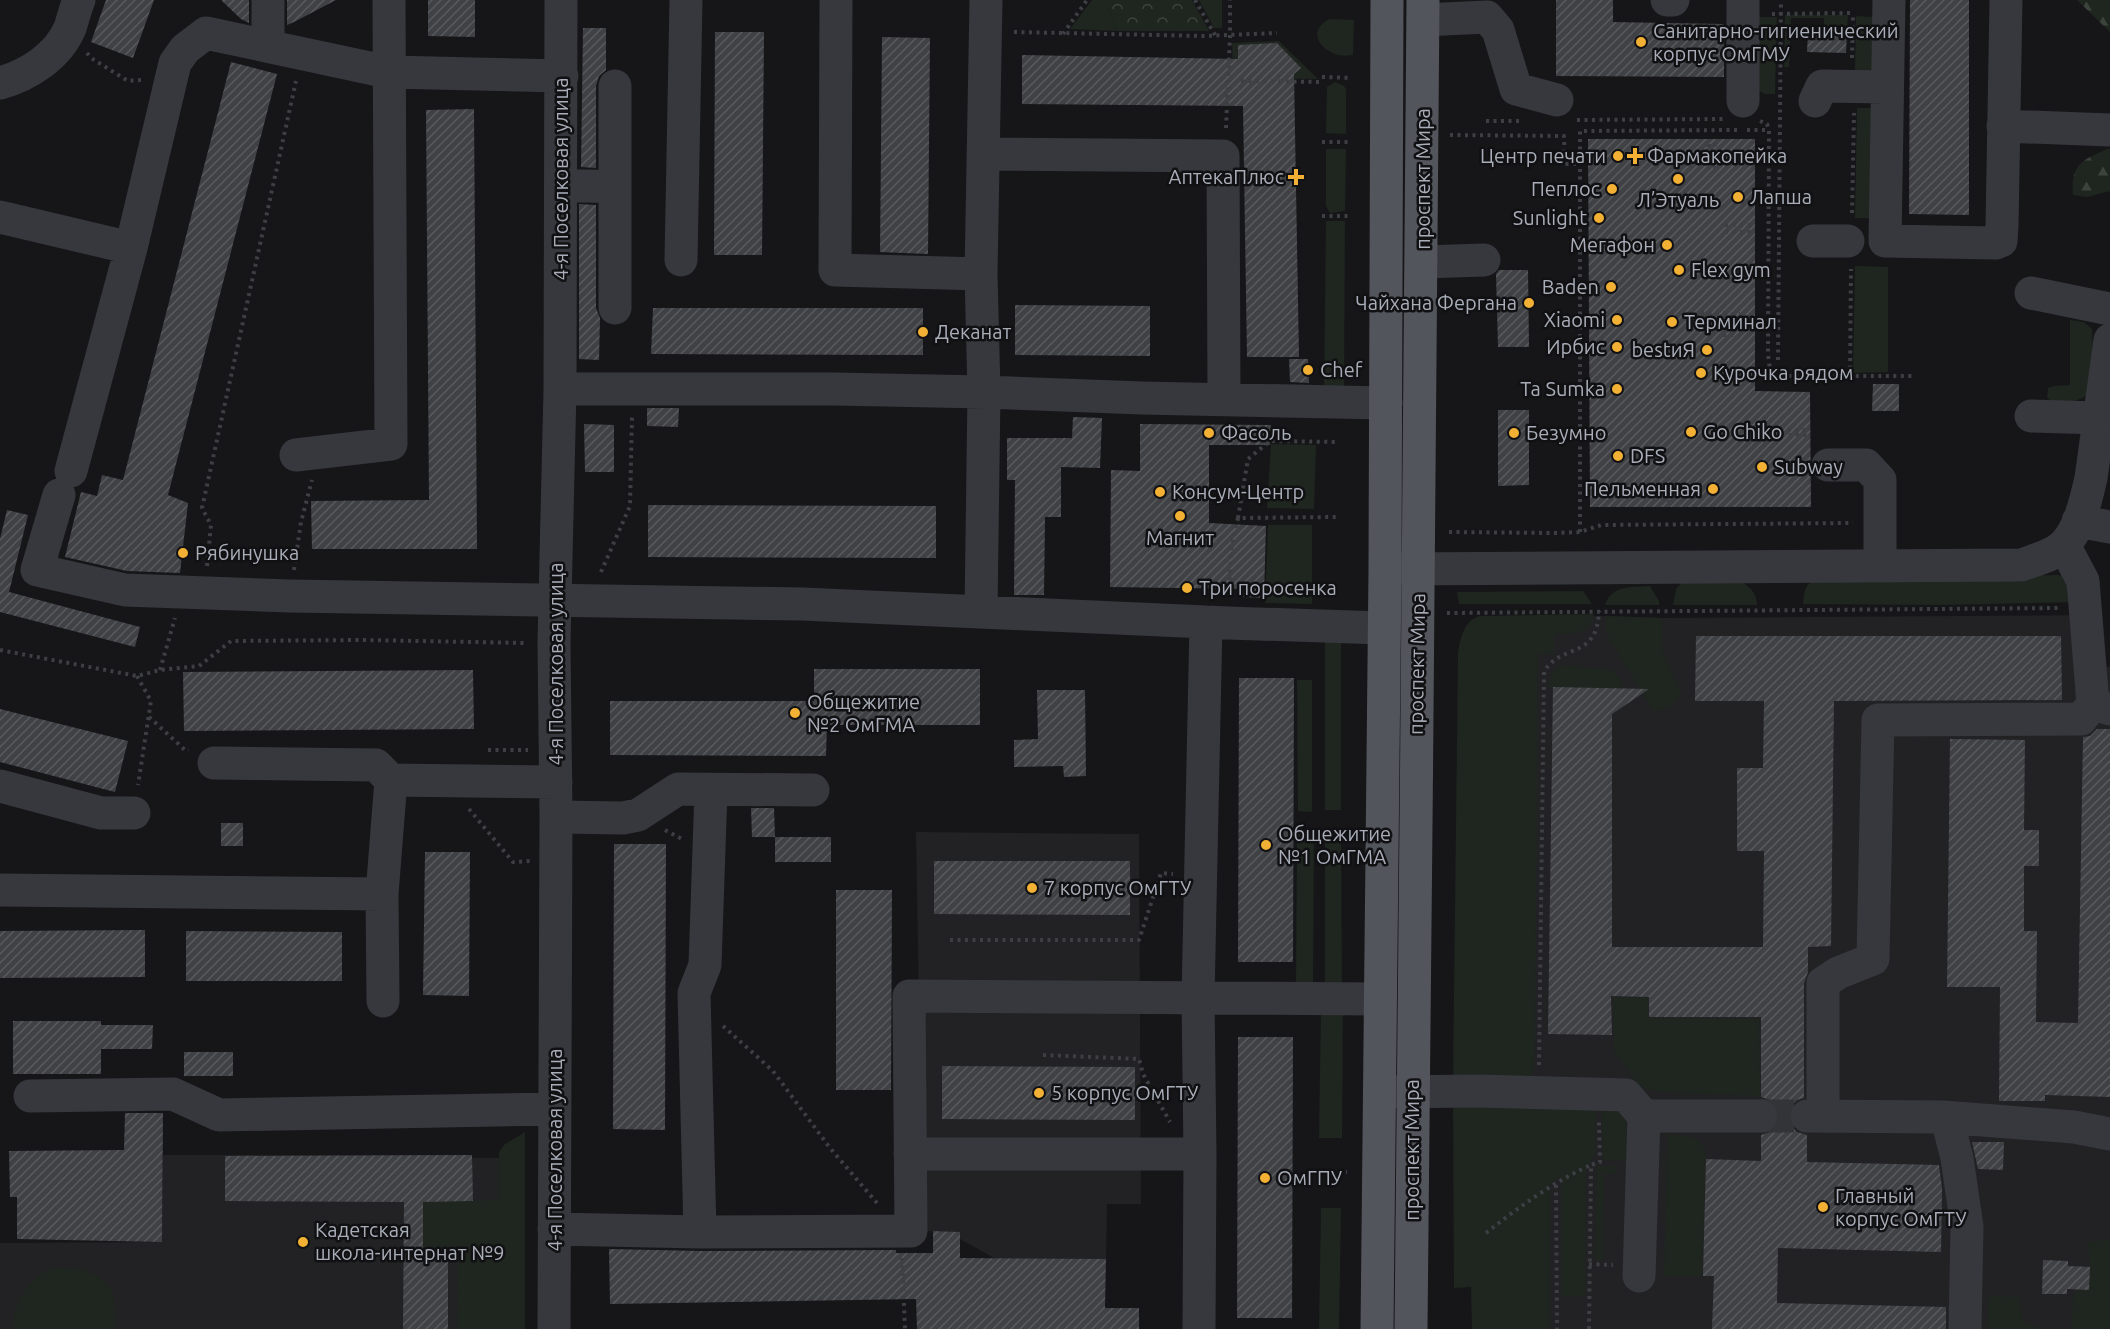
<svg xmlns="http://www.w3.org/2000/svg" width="2110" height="1329" font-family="Ubuntu,sans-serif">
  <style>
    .built { fill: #222225 }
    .green { fill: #1e261f }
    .forest { fill: url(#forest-firs) }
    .park { fill: url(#park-crowns) }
    .building { fill: url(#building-hatch) }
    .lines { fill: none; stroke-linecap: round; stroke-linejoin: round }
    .minor-tunnel { stroke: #333438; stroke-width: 33; stroke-dasharray: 33 16; stroke-linecap: butt }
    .path { stroke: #3d3f44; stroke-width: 4; stroke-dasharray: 3 4.5; stroke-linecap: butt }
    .minor { stroke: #37383d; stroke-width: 33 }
    .major { stroke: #53555c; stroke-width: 33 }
    .poi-dot { fill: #f2b134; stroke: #111113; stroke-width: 2 }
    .labels { text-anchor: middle; stroke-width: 5; stroke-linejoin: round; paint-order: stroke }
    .poi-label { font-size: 20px; fill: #a8adb8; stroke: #111113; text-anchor: start }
    .street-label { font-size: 20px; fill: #a8adb8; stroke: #111113 }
  </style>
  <defs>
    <pattern id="forest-firs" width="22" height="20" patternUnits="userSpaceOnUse" patternTransform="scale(1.5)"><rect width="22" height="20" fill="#1e261f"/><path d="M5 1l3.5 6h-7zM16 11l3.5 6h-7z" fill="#3c433d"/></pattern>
    <pattern id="park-crowns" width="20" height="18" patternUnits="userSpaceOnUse" patternTransform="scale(1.5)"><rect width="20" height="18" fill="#1e261f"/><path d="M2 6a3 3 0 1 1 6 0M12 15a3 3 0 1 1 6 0" fill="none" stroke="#3c433d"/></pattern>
    <pattern id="building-hatch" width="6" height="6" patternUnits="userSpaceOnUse" patternTransform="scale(1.5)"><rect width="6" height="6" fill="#404145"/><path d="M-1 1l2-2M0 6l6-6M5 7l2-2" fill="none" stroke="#595a5e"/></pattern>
  </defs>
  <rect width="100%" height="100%" fill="#161618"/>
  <!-- built -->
  <path class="built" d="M 2100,615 L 2106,667 L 2110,667 L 2110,1329 L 1478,1329 L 1477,619 L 1606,616 L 1662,618 Z
    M 916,832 L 1139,834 L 1141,1204 L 1107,1204 L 1106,1259 L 996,1259 L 960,1239 L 960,1232 L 923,1231 Z
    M 163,1155 L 472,1155 L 472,1158 L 525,1158 L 524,1329 L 0,1329 L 0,1243 L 162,1242 Z"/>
  <!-- green -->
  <path class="green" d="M 1092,0 L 1098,0 L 1110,11 L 1117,31 L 1070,29 Z
    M 1199,0 L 1222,0 L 1222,28 L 1214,28 Z
    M 1785,15 L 1848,15 L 1847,31 L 1824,31 L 1824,18 L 1791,18 L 1789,67 L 1784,67 Z
    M 1856,16 L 1874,17 L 1873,73 L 1855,73 Z
    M 1761,17 L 1777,17 L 1775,94 L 1765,94 L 1758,90 L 1755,19 Z
    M 1330,19 L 1354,20 L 1353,55 C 1327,61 1301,32 1330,19 Z
    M 1279,41 L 1318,79 L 1233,78 L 1232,43 Z
    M 1335,82 L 1344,86 L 1346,89 L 1346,134 L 1326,133 L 1327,87 Z
    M 1857,108 L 1882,108 L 1881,218 L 1855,218 Z
    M 1326,149 L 1346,149 L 1345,211 L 1330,213 L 1326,206 Z
    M 1326,221 L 1345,221 L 1344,393 L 1324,393 Z
    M 1855,266 L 1888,267 L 1888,372 L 1853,373 Z
    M 2070,320 L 2084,322 L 2092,329 L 2094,387 C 2084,403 2068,402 2051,402 L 2047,397 L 2048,388 L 2054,386 L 2070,385 Z
    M 1271,444 L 1316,445 L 1314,509 L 1267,508 Z
    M 1268,525 L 1312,525 L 1312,604 L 1265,603 Z
    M 2057,575 L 2067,576 L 2081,602 L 1938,605 L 1803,604 C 1804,594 1804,586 1813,581 Z
    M 1682,582 L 1743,583 C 1753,589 1756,594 1757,605 L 1673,605 L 1676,589 Z
    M 1650,586 L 1659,601 L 1659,605 L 1605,605 C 1612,584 1631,588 1650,586 Z
    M 1583,591 L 1592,604 L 1459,604 L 1457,592 Z
    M 1594,614 C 1588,637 1573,633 1554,634 L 1554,653 L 1538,654 L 1535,1054 L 1532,1077 L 1453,1080 L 1458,654 C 1460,639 1463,622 1479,616 Z
    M 1606,616 L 1662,618 L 1663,653 L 1681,692 L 1673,706 L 1654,712 L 1611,642 L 1606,632 Z
    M 1325,637 L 1341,637 L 1341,810 L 1325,810 Z
    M 1560,665 L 1613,670 L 1623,685 L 1623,689 L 1548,687 L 1552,672 Z
    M 1297,680 L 1312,680 L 1312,812 L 1298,811 Z
    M 1297,832 L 1314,832 L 1313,986 L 1296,986 Z
    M 1325,832 L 1341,832 L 1342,989 L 1325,989 Z
    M 1613,997 L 1648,998 L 1648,1018 L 1759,1019 L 1760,1096 L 1661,1092 L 1647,1089 L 1638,1084 L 1614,1051 Z
    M 1321,1008 L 1343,1008 L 1342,1138 L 1319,1138 Z
    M 1456,1105 L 1596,1106 L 1596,1152 L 1586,1170 L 1585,1296 L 1561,1296 L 1561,1177 L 1550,1184 L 1549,1329 L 1472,1329 L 1471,1287 L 1454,1288 L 1453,1109 Z
    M 1602,1107 L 1622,1108 L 1626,1116 L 1626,1160 L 1603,1160 Z
    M 525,1132 L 525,1329 L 457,1329 L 458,1260 L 423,1258 L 423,1202 L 499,1200 L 499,1152 L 505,1144 Z
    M 1668,1134 C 1684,1135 1697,1135 1706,1150 L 1702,1276 L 1664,1276 Z
    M 1597,1166 L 1617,1166 L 1617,1173 L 1604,1174 L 1603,1260 L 1595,1260 Z
    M 1321,1208 L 1341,1208 L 1339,1329 L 1319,1329 Z
    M 2110,1239 L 2110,1329 L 2071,1329 L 2073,1297 L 2076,1290 L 2089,1290 L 2090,1267 L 2088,1242 Z
    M 52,1268 L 83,1269 L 98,1276 L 112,1289 L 115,1307 L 115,1329 L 13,1329 C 13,1302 28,1279 52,1268 Z
    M 1989,1296 L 2019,1297 L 2023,1322 L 2044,1329 L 1987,1329 Z"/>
  <!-- forest -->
  <path class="forest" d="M 2077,0 L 2110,0 L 2110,32 Z
    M 2107,149 L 2110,149 L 2110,191 L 2087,197 L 2073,195 C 2071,165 2080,161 2107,149 Z"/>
  <!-- park -->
  <path class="park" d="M 1098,0 L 1192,0 L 1209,31 L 1117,31 L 1110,11 Z"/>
  <!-- building -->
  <path class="building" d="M 106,0 L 154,0 L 133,58 L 91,42 Z
    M 221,0 L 249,0 L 249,23 L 241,19 Z
    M 287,0 L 336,0 L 294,22 L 287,25 Z
    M 428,0 L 475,0 L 475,37 L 428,36 Z
    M 1556,0 L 1613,0 L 1613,22 L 1724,24 L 1724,77 L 1556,76 Z
    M 1910,0 L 1969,0 L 1969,215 L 1909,214 Z
    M 583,28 L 606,28 L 606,70 L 599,76 L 596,86 L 596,168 L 581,167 Z
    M 715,32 L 764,32 L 762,255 L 714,255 Z
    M 1808,32 L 1847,33 L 1846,53 L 1807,52 Z
    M 882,37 L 930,38 L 928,254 L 880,252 Z
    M 1277,43 L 1301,68 L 1294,74 L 1299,357 L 1247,357 L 1243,106 L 1022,104 L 1022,55 L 1238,59 L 1238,45 Z
    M 231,62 L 277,74 L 168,495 L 188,503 L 180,573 L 127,571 L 65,557 L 81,492 L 97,496 L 102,475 L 123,480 Z
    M 474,109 L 477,549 L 312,549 L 311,501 L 429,500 L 426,110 Z
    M 1588,139 L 1755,139 L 1755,391 L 1810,392 L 1811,507 L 1590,507 Z
    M 579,204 L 596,205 L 596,308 L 600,318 L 599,360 L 579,359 Z
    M 1499,270 L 1528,270 L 1529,347 L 1498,347 L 1496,274 Z
    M 1015,305 L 1150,306 L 1150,356 L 1015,355 Z
    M 653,308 L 923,308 L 923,355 L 651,354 Z
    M 1289,359 L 1308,359 L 1309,383 L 1290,382 Z
    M 1873,384 L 1899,384 L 1899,411 L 1872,411 Z
    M 647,408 L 679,408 L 678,427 L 647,426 Z
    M 1498,410 L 1529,410 L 1529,485 L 1498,486 Z
    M 1073,417 L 1102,418 L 1100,468 L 1061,467 L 1061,517 L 1045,517 L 1044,595 L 1014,595 L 1015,480 L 1007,480 L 1007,438 L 1072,438 Z
    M 584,424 L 614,425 L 614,472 L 585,472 Z
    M 1140,424 L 1271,425 L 1270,445 L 1209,445 L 1209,523 L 1266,526 L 1264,598 L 1242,597 L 1242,589 L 1110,587 L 1111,470 L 1140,471 Z
    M 648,505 L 936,506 L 936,558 L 648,557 Z
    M 7,510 L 28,515 L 9,592 L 140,627 L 135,647 L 0,612 L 0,539 Z
    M 1696,636 L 2061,636 L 2062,700 L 1834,701 L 1831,946 L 1808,947 L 1808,972 L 1804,983 L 1804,1098 L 1797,1100 L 1791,1106 L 1788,1116 L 1791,1126 L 1797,1132 L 1807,1135 L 1807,1162 L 1939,1165 L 1942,1188 L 1941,1252 L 1778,1248 L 1777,1303 L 1946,1307 L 1946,1329 L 1712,1329 L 1714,1276 L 1703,1276 L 1706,1159 L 1761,1161 L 1761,1135 L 1771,1132 L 1777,1125 L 1780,1117 L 1777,1106 L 1770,1100 L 1761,1097 L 1761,1017 L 1649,1017 L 1649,997 L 1611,996 L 1612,1035 L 1548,1034 L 1553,687 L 1649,689 L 1612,714 L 1612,947 L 1763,947 L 1764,851 L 1737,851 L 1737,768 L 1763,768 L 1764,701 L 1695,701 Z
    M 814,669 L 980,669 L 980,725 L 827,725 L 826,756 L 610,755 L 610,701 L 814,701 Z
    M 473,670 L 474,729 L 184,731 L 183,672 Z
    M 1239,678 L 1294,678 L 1293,962 L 1238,962 Z
    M 1037,690 L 1085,690 L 1086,776 L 1064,777 L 1063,766 L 1014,767 L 1014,740 L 1038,739 Z
    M 0,709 L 128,741 L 115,792 L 0,762 Z
    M 2097,729 L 2110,729 L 2110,1097 L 2045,1095 L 2045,1101 L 1999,1101 L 2000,987 L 1947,987 L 1950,739 L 2025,740 L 2024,830 L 2039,830 L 2039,866 L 2024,866 L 2024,931 L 2037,931 L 2036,1022 L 2078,1023 L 2083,737 L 2090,736 Z
    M 751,808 L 774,808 L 775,837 L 752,837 Z
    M 221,823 L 243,823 L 243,846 L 221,846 Z
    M 775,837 L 831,837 L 831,862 L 775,862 Z
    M 614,844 L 666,844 L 665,1130 L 613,1129 Z
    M 425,852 L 470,852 L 469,996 L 423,995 Z
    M 934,861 L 1130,861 L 1130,915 L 934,914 Z
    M 836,890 L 892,890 L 891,1090 L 836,1090 Z
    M 145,930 L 145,977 L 0,978 L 0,931 Z
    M 186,931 L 342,932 L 342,981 L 186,981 Z
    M 13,1021 L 101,1021 L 101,1025 L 153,1025 L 152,1049 L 101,1049 L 101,1074 L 13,1074 Z
    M 1238,1037 L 1293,1037 L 1292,1318 L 1237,1318 Z
    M 184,1052 L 233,1052 L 233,1076 L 184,1076 Z
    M 942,1066 L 1135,1067 L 1135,1120 L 942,1119 Z
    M 125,1113 L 163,1113 L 162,1242 L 17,1239 L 17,1197 L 10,1197 L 9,1151 L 124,1150 Z
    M 1972,1142 L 2004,1142 L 2003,1170 L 1978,1169 Z
    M 472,1155 L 473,1201 L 423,1202 L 423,1258 L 448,1259 L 448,1329 L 403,1329 L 404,1202 L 225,1201 L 225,1156 Z
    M 933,1231 L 960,1232 L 960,1258 L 1106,1259 L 1105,1308 L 1139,1308 L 1139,1329 L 917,1329 L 916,1299 L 610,1304 L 609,1249 L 700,1251 L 896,1250 L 896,1253 L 933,1253 Z
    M 2043,1260 L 2068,1261 L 2068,1266 L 2090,1267 L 2089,1290 L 2067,1289 L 2067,1294 L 2042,1294 Z"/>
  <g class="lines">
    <!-- minor-tunnel -->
    <path class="minor-tunnel" d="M 1761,1116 L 1807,1116"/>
    <!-- path -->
    <path class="path" d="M 1195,0 L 1215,35
      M 1772,14 L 1854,13
      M 1014,32 L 1203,36 L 1277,33
      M 1063,34 L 1087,0
      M 87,53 L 91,58 L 128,81 L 142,80
      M 1852,58 L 1853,13
      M 1322,77 L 1352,78
      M 1241,81 L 1322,82
      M 1577,120 L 1723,119
      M 1486,121 L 1519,121
      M 1760,121 L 1767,124 L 1769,130 L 1768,355 L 1771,376 L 1912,376
      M 1226,128 L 1230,35 L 1230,0
      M 1747,130 L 1769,130
      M 1450,135 L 1564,136 L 1565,164 L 1580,164
      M 1322,142 L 1352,142
      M 1709,144 L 1709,169
      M 1715,169 L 1715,143
      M 1852,213 L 1854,113
      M 1322,216 L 1349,216
      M 1725,225 L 1751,225
      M 1725,232 L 1751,232
      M 1701,313 L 1725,313
      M 1724,314 L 1740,314
      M 1702,318 L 1726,318
      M 1735,321 L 1746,321
      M 1702,323 L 1737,323
      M 1702,327 L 1737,326
      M 1735,327 L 1746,327
      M 1702,330 L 1726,330
      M 1723,335 L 1740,335
      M 1778,360 L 1781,0
      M 1850,376 L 1851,269
      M 1780,430 L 1807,430
      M 1781,435 L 1807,435
      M 1662,475 L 1663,502
      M 1669,503 L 1669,475
      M 1238,518 L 1248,459 L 1270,441 L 1339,442
      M 1449,532 L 1555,533 L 1580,532 L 1601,525 L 1853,523
      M 1580,532 L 1580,131 L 1737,130
      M 207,566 L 211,525 L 202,508 L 296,81
      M 294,570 L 301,522 L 312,480
      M 601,572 L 630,506 L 632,417
      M 1229,595 L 1231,550 L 1238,518 L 1336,517
      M 1447,613 L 2058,608
      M 0,650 L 137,676 L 160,670 L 199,666 L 231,641 L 363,640 L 527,643
      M 160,670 L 175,618
      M 137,676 L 151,701 L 138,785
      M 149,717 L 185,750 L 189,750
      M 488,750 L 528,750
      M 469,809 L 513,862 L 530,861
      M 665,830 L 682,839
      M 950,940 L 1139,940 L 1161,873 L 1173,874
      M 723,1026 L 773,1071 L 830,1148 L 877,1203
      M 1043,1055 L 1139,1059 L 1143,1074 L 1170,1122
      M 1539,1065 L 1544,672 C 1561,642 1597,661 1599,611
      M 1316,1172 L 1347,1172
      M 1556,1185 L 1557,1329
      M 1486,1233 C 1519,1207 1553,1182 1591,1165
      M 902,1258 L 905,1329
      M 1589,1264 L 1613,1265
      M 1589,1329 L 1591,1165 L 1600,1162 L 1599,1122"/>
    <!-- minor -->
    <path class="minor" d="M 268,0 L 268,46
      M 836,0 L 835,270 L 981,274
      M 1667,0 L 1673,0
      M 1889,0 L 1885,241 L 1996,243 L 2001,241 L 2002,226 L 2006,0
      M 1423,20 L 1487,17 L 1498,30 L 1516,89 L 1557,100
      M 0,83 C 29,75 58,56 70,28 C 73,19 75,9 79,0
      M 615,86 L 615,308
      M 1743,101 L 1743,0
      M 1815,101 L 1822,86 L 1887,87
      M 2003,126 L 2110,130
      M 983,154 L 1223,156 L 1224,399
      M 562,185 L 615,187
      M 0,217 L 131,248
      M 1813,241 L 1848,241
      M 681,260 L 686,0
      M 1423,262 L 1484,260
      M 2031,293 L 2110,309
      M 560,389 L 834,389 L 984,392 L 1142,398 L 1386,403
      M 2031,416 L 2098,418
      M 296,455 L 391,444 L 389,0
      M 1828,465 L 1866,465 L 1880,480 L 1880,566
      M 71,471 L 131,248 L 175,63 L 185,49 L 206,33 L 388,72 L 562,76
      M 59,495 L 37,570 L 125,590 L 290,596 L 802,604 L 1228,623 L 1383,628
      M 2078,521 L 2110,527
      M 2064,545 L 2083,581 L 2093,704 L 2110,709
      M 1389,569 L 2021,565 C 2035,560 2053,556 2064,545 C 2080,529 2086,499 2091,478 L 2110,340
      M 981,612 L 984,392 L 981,274 L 986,0
      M 214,763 L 376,765 L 391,780
      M 0,786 L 101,813 L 134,813
      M 556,817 L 623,818 L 638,815 L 678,789 L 813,790
      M 0,890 L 382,894
      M 383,1001 L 382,894 L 391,780 L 556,782
      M 1384,1092 L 1476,1091 L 1626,1095 L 1644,1116 L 1639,1276
      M 30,1096 L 173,1094 L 219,1115 L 555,1109
      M 1823,1115 L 1823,983 L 1838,973 L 1873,959 L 1878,720 L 2081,719 L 2093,704
      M 1644,1116 L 1761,1116
      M 1807,1116 L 1943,1117 L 2074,1127 L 2110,1134
      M 1943,1117 L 1949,1127 L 1957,1158 L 1967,1227 L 1965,1329
      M 910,1154 L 1200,1154
      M 554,1229 L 700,1232 L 911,1231 L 909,996 L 1379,999
      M 700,1232 L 694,993 L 705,965 L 711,790
      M 554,1329 L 556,817 L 554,642 L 560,389 L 561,0
      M 1199,1329 L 1200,1154 L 1198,998 L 1206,622"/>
    <!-- major -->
    <path class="major" d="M 1377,1329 L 1385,569 L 1387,0
      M 1411,1329 C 1414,886 1422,443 1423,0"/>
  </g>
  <!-- markers -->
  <g class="poi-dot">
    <circle cx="1641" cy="42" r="6"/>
    <circle cx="1618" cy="156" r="6"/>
    <path d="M1632 147h6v6h6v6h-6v6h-6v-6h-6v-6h6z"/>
    <path d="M1293 168h6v6h6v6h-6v6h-6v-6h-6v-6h6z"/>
    <circle cx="1678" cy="179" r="6"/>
    <circle cx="1612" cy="189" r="6"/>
    <circle cx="1738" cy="197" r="6"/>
    <circle cx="1599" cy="218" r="6"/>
    <circle cx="1667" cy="245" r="6"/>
    <circle cx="1679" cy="270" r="6"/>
    <circle cx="1611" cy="287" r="6"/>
    <circle cx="1529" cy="303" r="6"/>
    <circle cx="1617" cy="320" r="6"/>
    <circle cx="1672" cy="322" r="6"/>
    <circle cx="923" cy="332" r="6"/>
    <circle cx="1617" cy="347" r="6"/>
    <circle cx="1707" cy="350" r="6"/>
    <circle cx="1308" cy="370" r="6"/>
    <circle cx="1701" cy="373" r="6"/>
    <circle cx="1617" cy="389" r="6"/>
    <circle cx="1691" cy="432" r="6"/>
    <circle cx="1209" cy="433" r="6"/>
    <circle cx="1514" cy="433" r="6"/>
    <circle cx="1618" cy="456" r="6"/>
    <circle cx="1762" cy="467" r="6"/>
    <circle cx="1713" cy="489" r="6"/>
    <circle cx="1160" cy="492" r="6"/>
    <circle cx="1180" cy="516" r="6"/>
    <circle cx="183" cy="553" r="6"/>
    <circle cx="1187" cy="588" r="6"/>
    <circle cx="795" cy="713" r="6"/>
    <circle cx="1266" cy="845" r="6"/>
    <circle cx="1032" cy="888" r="6"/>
    <circle cx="1039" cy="1093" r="6"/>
    <circle cx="1265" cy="1178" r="6"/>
    <circle cx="1823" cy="1207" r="6"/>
    <circle cx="303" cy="1242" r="6"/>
  </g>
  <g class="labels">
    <!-- poi labels -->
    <g class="poi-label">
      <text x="1653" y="38">Санитарно-гигиенический<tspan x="1653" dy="23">корпус ОмГМУ</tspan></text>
      <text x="1606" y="163" text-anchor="end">Центр печати</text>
      <text x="1647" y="163">Фармакопейка</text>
      <text x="1284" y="184" text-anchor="end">АптекаПлюс</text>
      <text x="1600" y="196" text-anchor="end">Пеплос</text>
      <text x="1750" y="204">Лапша</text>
      <text x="1678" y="207" text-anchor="middle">Л’Этуаль</text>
      <text x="1587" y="225" text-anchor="end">Sunlight</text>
      <text x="1655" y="252" text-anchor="end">Мегафон</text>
      <text x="1691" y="277">Flex gym</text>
      <text x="1599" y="294" text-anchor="end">Baden</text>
      <text x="1517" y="310" text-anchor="end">Чайхана Фергана</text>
      <text x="1605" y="327" text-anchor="end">Xiaomi</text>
      <text x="1684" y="329">Терминал</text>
      <text x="935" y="339">Деканат</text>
      <text x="1605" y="354" text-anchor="end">Ирбис</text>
      <text x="1695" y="357" text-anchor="end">bestиЯ</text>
      <text x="1320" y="377">Chef</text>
      <text x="1713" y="380">Курочка рядом</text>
      <text x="1605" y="396" text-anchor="end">Ta Sumka</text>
      <text x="1703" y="439">Go Chiko</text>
      <text x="1221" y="440">Фасоль</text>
      <text x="1526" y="440">Безумно</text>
      <text x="1630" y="463">DFS</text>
      <text x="1774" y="474">Subway</text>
      <text x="1701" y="496" text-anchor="end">Пельменная</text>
      <text x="1172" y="499">Консум-Центр</text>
      <text x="1180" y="545" text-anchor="middle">Магнит</text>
      <text x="195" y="560">Рябинушка</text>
      <text x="1199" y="595">Три поросенка</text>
      <text x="807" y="709">Общежитие<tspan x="807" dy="23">№2 ОмГМА</tspan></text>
      <text x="1278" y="841">Общежитие<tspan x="1278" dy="23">№1 ОмГМА</tspan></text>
      <text x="1044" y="895">7 корпус ОмГТУ</text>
      <text x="1051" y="1100">5 корпус ОмГТУ</text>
      <text x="1277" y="1185">ОмГПУ</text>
      <text x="1835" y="1203">Главный<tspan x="1835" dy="23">корпус ОмГТУ</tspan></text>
      <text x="315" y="1237">Кадетская<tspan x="315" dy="23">школа-интернат №9</tspan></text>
    </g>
    <!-- street labels -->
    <g class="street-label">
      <text transform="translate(561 179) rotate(-90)" y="7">4-я Поселковая улица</text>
      <text transform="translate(1423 179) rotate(-90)" y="7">проспект Мира</text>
      <text transform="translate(556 664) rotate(-90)" y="7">4-я Поселковая улица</text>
      <text transform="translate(1417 664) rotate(-89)" y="7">проспект Мира</text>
      <text transform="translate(555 1150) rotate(-90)" y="7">4-я Поселковая улица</text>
      <text transform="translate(1412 1150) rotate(-90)" y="7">проспект Мира</text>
    </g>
  </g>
</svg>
